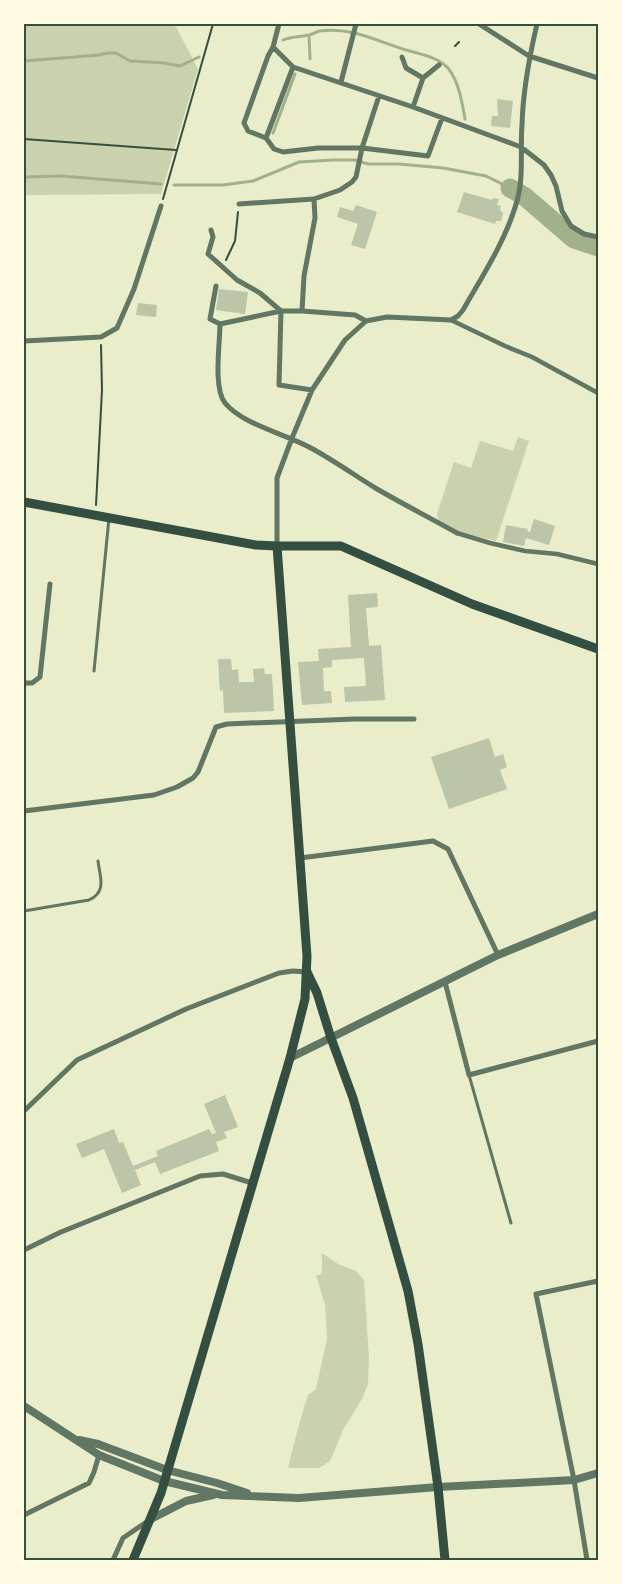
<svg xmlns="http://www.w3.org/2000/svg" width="622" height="1584" font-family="'Roboto Condensed',sans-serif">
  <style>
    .green { fill: #cad2ad }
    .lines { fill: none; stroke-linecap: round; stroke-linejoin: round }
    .stream { stroke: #a3b18a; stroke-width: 3 }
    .river { stroke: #a3b18a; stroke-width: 19 }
    .building { fill: #bcc5a7 }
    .path { stroke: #344e41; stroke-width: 2 }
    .service { stroke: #617663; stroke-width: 3 }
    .pedestrian { stroke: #617663; stroke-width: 4.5 }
    .minor { stroke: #617663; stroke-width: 5 }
    .tertiary { stroke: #617663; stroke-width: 8 }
    .secondary { stroke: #344e41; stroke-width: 9 }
    .primary { stroke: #344e41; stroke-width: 9 }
    .neatline { fill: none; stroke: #344e41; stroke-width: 2 }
  </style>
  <rect width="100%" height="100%" fill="#e9edc9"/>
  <!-- green -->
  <path class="green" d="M 24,24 L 169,24 L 176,27 L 198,69 L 161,194 L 24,195 Z
    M 518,437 L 529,441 L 496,541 L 464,533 L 439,522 L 437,514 L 454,462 L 471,468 L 480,441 L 513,451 Z
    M 322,1253 L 338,1264 L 356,1271 L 364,1280 L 369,1358 L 368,1384 L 362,1399 L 344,1428 L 330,1461 L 319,1468 L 288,1468 L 292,1451 L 304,1407 L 308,1395 L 316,1389 L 327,1339 L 325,1305 L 316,1275 L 320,1275 L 322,1271 Z"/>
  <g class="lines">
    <!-- stream -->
    <path class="stream" d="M 309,35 L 310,59
      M 283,40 C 292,36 300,37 309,35 C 313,34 316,32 320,31 C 353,27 376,41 406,50 C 420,54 438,57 448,68 C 459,82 462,102 465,119
      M 24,61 L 99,55 L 107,53 L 116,53 L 130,61 L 164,63 L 180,66 L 199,57
      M 273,133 L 295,74
      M 24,177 L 61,176 L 161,184
      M 174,185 L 223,185 L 253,181 L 299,162 L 334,160 L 354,160 L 368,164 L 399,164 L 443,168 L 486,176 L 510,188"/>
    <!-- river -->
    <path class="river" d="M 510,188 L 524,196 L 574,239 L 598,247"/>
  </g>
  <!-- building -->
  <path class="building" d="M 497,99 L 513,101 L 510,128 L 491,126 L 492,116 L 498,116 Z
    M 464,192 L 492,200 L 493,198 L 499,199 L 497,205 L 501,206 L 500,210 L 503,213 L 501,221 L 496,221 L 495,224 L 457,212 Z
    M 356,205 L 377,212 L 365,249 L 351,245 L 358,224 L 337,217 L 340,207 L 353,211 Z
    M 219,289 L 248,292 L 245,314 L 216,310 Z
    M 138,303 L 157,305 L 156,317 L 136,315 Z
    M 534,519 L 555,526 L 549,545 L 526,538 L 524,546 L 503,542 L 506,525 L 528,529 L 527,531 L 530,532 Z
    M 377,593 L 378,607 L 366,608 L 369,646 L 381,645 L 385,700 L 345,702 L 344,687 L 366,686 L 364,658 L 332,660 L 332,667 L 323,668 L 324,691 L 331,691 L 332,703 L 302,705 L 298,662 L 319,661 L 318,649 L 351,647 L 348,595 Z
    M 218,659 L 231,659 L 232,670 L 238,669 L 239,682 L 254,682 L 253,669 L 264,668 L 265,674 L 272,674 L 274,711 L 224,713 L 223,690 L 220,691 Z
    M 489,738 L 495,757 L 503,754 L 507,767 L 500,770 L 507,789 L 449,809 L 431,757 Z
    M 225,1095 L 238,1127 L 224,1132 L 227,1138 L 216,1142 L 219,1151 L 160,1174 L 155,1162 L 135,1170 L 141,1185 L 122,1193 L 104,1149 L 82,1158 L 76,1144 L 114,1129 L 119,1143 L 123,1142 L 133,1166 L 158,1156 L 156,1151 L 209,1129 L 212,1134 L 216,1133 L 204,1104 Z"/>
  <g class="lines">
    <!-- path -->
    <path class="path" d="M 455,46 L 459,42
      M 24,139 L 176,150
      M 163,199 L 213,24
      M 226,260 L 235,241 L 238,212
      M 96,505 L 102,390 L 101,345"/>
    <!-- service -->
    <path class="service" d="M 94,671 L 109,518
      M 24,911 L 89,900 C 107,892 100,877 98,861
      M 469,1075 L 511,1223"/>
    <!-- pedestrian -->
    <path class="pedestrian" d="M 451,320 L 505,346 L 532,357 L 598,393
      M 457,533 L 490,543 L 525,551 L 557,554 L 598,564"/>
    <!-- minor -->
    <path class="minor" d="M 279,24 L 273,47 L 268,56 L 244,123 L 248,131 L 266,138 L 274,149 L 283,152 L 318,148 L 362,148 L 428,156 L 442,118
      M 479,24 L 529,56 L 598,78
      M 273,47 L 293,67 L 413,107 L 521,147 L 544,165 L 551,175 L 556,186 L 562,211 L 571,226 L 584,234 L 598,237
      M 402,57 L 406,68 L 423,78
      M 341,82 L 356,24
      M 413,107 L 423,78 L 439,65
      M 266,138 L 293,67
      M 239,204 L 314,199 L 340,190 L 352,182 L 356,177 L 362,148 L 379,96
      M 211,230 L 213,237 L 208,254 L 237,280 L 260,293 L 281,311
      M 216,286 L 210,319 L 220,324 L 281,311 L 302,311 L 355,315 L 366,321
      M 281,311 L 279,385 L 312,390
      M 302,311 L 304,276 L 315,218 L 314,199
      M 366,321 L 387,317 L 451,320 L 458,316 L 463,310 C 483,275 506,240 517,201 C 524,176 520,150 522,125 C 523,90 529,58 537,24
      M 220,324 C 220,343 213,388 225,403 C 242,424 285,434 309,447 C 332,459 354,475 377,489 C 403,504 430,518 457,533
      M 24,341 L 101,337 L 117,328 L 134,289 L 161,206
      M 277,546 L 277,478 L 292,438 L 312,390 L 345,340 L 366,321
      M 24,683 L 32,683 L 40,677 L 50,584
      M 24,811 L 154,795 L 177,787 L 193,778 L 198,772 L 216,727 L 227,724 L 355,719 L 414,719
      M 300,858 L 433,841 L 448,849 L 498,955
      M 445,982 L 469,1075 L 598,1041
      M 24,1111 L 77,1060 L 186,1009 L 279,973 L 293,971 L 307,972
      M 24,1250 L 61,1232 L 200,1176 L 223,1174 L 252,1183
      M 24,1515 L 89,1483 L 94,1472 L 99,1455
      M 113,1560 L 123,1538 L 148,1521
      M 587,1560 L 574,1480 L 536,1294 L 598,1281"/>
    <!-- tertiary -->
    <path class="tertiary" d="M 290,1058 L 498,955 L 598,914
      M 24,1406 L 99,1455 L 164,1481 L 222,1495 L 299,1498 L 438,1487 L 574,1480 L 598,1473
      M 79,1440 L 98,1444 L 167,1470 L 217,1483 L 247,1493
      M 151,1519 L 186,1501 L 213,1495"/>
    <!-- secondary -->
    <path class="secondary" d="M 24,502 L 256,545 L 277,546
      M 307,972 L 317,993 L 331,1038 L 353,1098 L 408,1291 L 418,1344 L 438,1487 L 445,1560"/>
    <!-- primary -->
    <path class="primary" d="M 133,1560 L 161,1493 L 290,1058 L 305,999 L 307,956 L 277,546 L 341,546 L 472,604 L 598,649"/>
  </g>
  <!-- border -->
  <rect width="622" height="1584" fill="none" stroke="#fefae0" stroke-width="50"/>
  <rect x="25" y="25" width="572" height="1534" class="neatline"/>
</svg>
